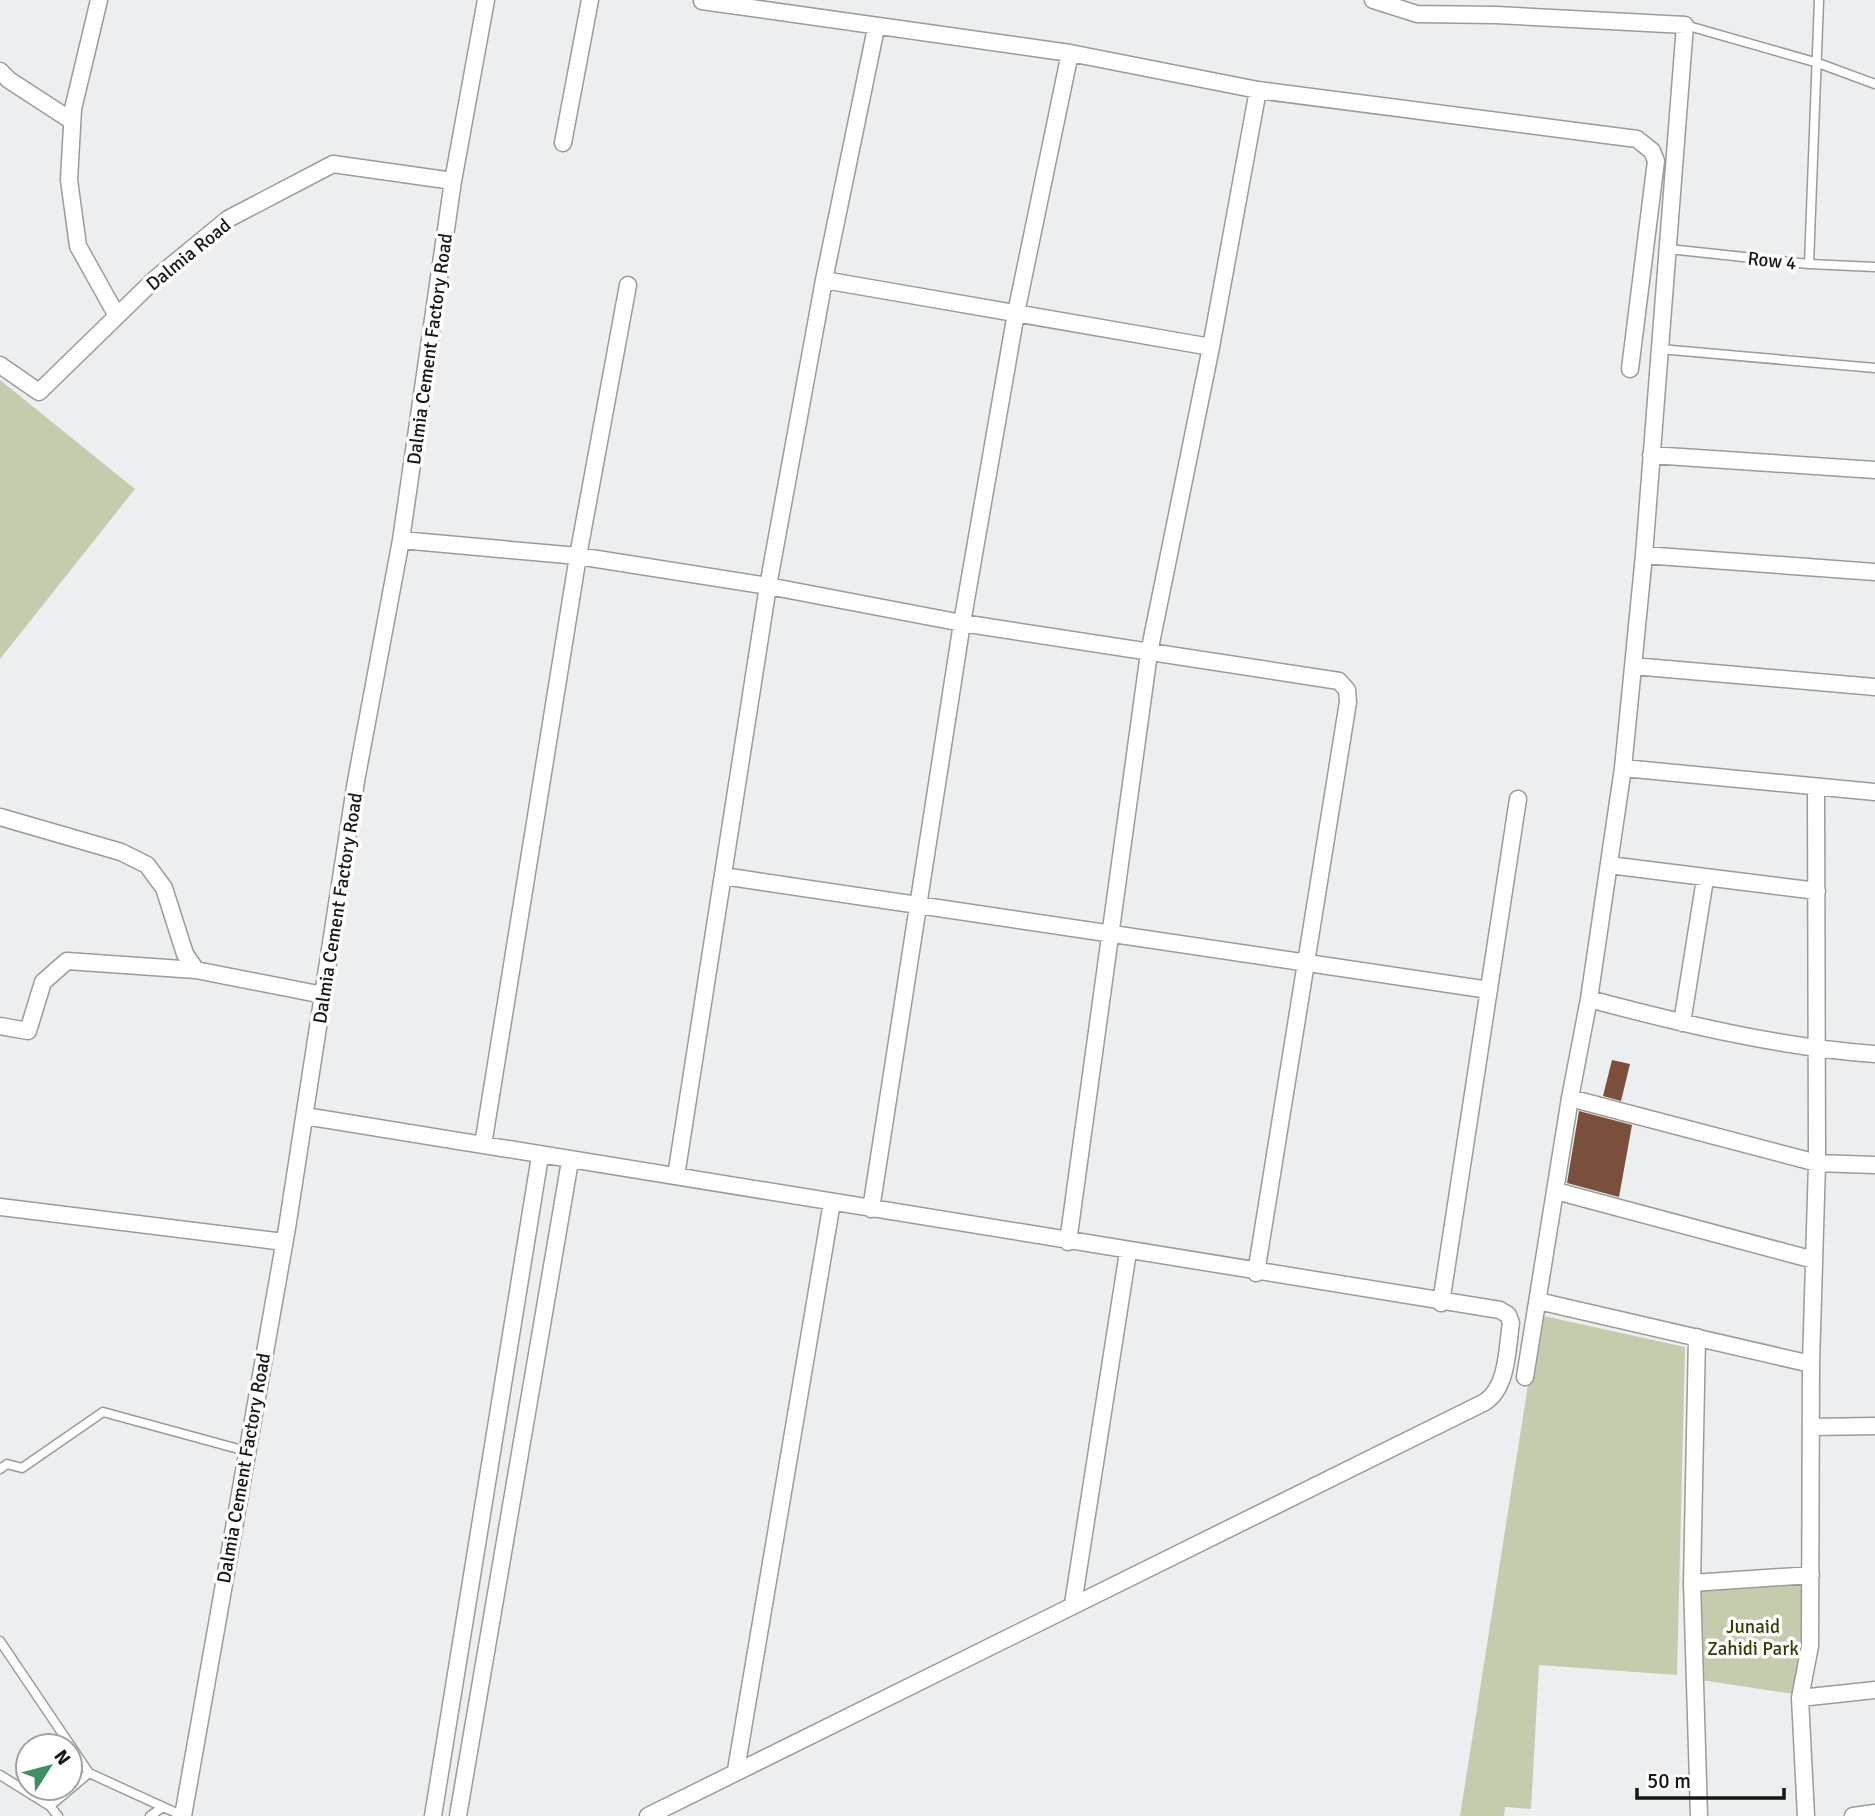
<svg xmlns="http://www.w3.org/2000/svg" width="1875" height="1816" font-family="Signika,sans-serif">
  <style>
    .green { fill: #c4ccad }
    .building { fill: #7a4f3b }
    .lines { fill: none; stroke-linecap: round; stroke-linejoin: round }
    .lane-casing { stroke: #9a9b9b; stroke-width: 11 }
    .street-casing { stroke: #9a9b9b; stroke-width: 19 }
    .lane { stroke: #fff; stroke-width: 8 }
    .street { stroke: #fff; stroke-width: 16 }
    .labels { text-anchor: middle; stroke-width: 7; stroke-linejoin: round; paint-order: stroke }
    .street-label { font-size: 19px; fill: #151616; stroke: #fff }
    .park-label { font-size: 19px; fill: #353d03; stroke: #fff }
  </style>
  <rect width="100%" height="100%" fill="#edeeef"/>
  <!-- green -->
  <path class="green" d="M 0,380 L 135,489 L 0,659 Z
    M 1539,1315 L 1685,1347 L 1677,1675 L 1539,1665 L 1531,1809 L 1505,1807 L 1504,1816 L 1460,1816 Z
    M 1804,1584 L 1804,1644 L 1794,1694 L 1701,1680 L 1699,1589 Z"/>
  <!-- building -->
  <path class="building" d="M 1612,1060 L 1630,1064 L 1621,1101 L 1603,1096 Z
    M 1579,1111 L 1632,1125 L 1619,1197 L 1567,1183 Z"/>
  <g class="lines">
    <defs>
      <path id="lane" d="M 1685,25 L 1818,63 L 1875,84
        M 1669,249 L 1809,264 L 1875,267
        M 1809,264 L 1819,0
        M 1660,349 L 1875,368
        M 0,1469 L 7,1464 L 22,1468 L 103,1412 L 246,1451
        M 0,1641 L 89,1773 L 183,1816
        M 0,1775 L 50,1806 L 58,1816
        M 50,1806 L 89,1773
        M 150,1816 L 163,1807"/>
      <path id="street" d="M 99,0 L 73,109 L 69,180 L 78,246 L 117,316
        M 1373,0 L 1417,14 L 1496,15 L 1685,25 L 1644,555 L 1623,768 L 1589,999 L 1570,1098 L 1525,1377
        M 702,1 L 1070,53 L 1258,90 L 1637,139 L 1652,151 L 1656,161 L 1630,369
        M 0,71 L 9,80 L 72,121
        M 563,143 L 590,0
        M 824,280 L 1211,347
        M 0,365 L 39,392 L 155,279 L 228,219 L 333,164 L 453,181
        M 1651,455 L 1875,470
        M 401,540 L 578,556 L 768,586 L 962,623 L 1339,681 L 1347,690 L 1348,702 L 1256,1273
        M 1644,555 L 1875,572
        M 1633,666 L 1875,687
        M 1623,768 L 1875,792
        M 0,817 L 121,852 L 147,865 L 164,888 L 185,954 L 196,970
        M 1609,865 L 1817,891
        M 723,876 L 1489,990
        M 1589,999 C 1683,1024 1778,1047 1875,1054
        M 1682,1023 L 1705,879
        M 0,1026 L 28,1031 L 43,982 L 67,961 L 196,970 L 323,995
        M 1570,1098 L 1817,1163 L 1875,1165
        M 305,1116 L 1500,1310 L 1508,1315 L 1511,1323 C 1507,1348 1508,1387 1485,1402 L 648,1816
        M 483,1145 L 578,556 L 628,285
        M 676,1176 L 768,586 L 824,280 L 876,28
        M 1556,1191 L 1814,1260
        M 0,1207 L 284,1242
        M 871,1209 L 962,623 L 1016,313 L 1070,53
        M 1068,1242 L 1149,653 L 1211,347 L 1258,90
        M 1538,1301 L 1811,1364
        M 1441,1303 L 1518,799
        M 1697,1337 L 1692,1583 L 1699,1816
        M 1812,1427 L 1875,1426
        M 1692,1583 L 1811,1575
        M 1073,1604 L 1128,1252
        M 1800,1698 L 1875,1690
        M 736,1770 L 832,1202
        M 183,1816 L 287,1228 L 356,781 L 401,540 L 453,181 L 486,0
        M 433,1816 L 540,1156
        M 458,1816 L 570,1161
        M 1806,1816 L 1800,1698 L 1810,1646 L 1811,1364 L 1817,1163 L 1816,788
        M 1853,1816 L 1875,1813"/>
    </defs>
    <!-- lane casing -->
    <use href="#lane" class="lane-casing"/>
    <!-- street casing -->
    <use href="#street" class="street-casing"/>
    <!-- lane -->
    <use href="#lane" class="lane"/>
    <!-- street -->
    <use href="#street" class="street"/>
  </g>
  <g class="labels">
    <!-- street labels -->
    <g class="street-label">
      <text transform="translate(188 254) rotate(-39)" y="7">Dalmia Road</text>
      <text transform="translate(1772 260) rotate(6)" y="7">Row 4</text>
      <text transform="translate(429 349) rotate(-82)" y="7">Dalmia Cement Factory Road</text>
      <text transform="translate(337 908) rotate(-81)" y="7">Dalmia Cement Factory Road</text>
      <text transform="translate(243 1468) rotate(-80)" y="7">Dalmia Cement Factory Road</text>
    </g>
    <!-- park labels -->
    <g class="park-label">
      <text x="1753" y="1633">Junaid<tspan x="1753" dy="22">Zahidi Park</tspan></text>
    </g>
  </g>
  <!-- north arrow -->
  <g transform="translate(49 1767) rotate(54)"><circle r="33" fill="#ffffff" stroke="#a1a2a2" stroke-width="2"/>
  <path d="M0-5L12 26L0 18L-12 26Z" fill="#3c9063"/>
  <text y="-10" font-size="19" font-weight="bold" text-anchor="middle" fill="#151616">N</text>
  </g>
  <!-- scale -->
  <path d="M1637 1788v10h147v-10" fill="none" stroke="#151616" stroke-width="3.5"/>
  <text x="1647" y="1788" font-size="21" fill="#151616" stroke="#ffffff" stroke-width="5" paint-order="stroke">50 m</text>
</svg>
